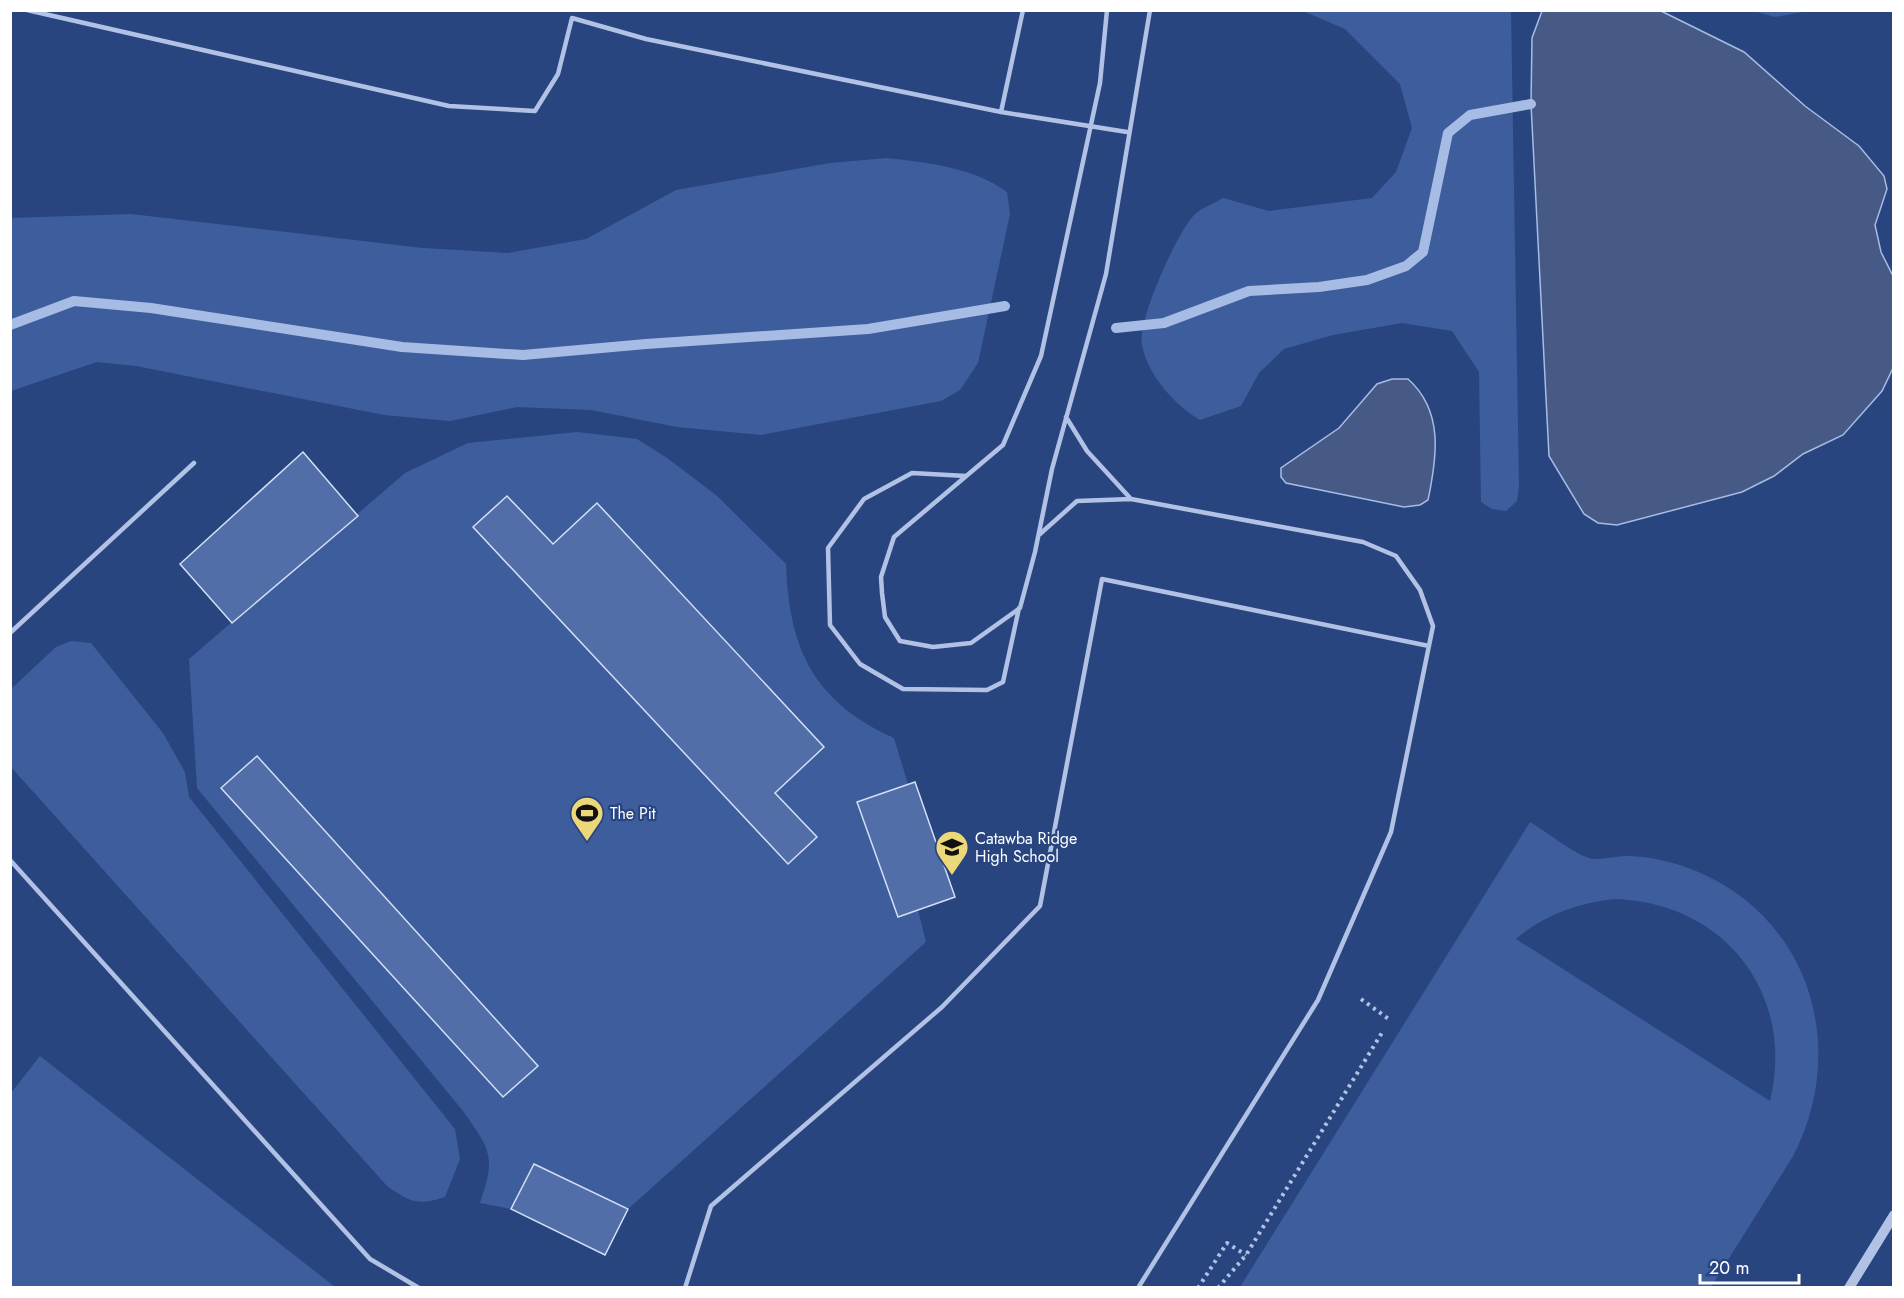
<svg xmlns="http://www.w3.org/2000/svg" width="1904" height="1298" font-family="Jost,sans-serif">
  <style>
    .green { fill: #3e5d9d; fill-rule: evenodd }
    .water { fill: #465a85; stroke: #a6bce5; stroke-width: 1.5 }
    .lines { fill: none; stroke-linecap: round; stroke-linejoin: round }
    .stream { stroke: #a6bce5; stroke-width: 10 }
    .building { fill: #526ea8; stroke: #d3dff4; stroke-width: 1.5 }
    .path { stroke: #b1c2e5; stroke-width: 4; stroke-dasharray: 3 4.5; stroke-linecap: butt }
    .service { stroke: #b1c2e5; stroke-width: 4.5 }
    .tertiary { stroke: #b1c2e5; stroke-width: 10 }
    .labels { text-anchor: middle; stroke-width: 4.5; stroke-linejoin: round; paint-order: stroke }
    .poi-label { font-size: 16px; fill: #fff; stroke: #294580; text-anchor: start }
  </style>
  <rect width="100%" height="100%" fill="#294580"/>
  <!-- green -->
  <path class="green" d="M 1303,11 L 1511,11 L 1519,485 L 1517,501 L 1506,511 L 1492,509 L 1481,502 L 1479,372 L 1452,331 L 1402,323 L 1333,335 L 1284,349 L 1259,373 L 1241,406 L 1200,420 C 1175,405 1148,376 1142,345 C 1137,321 1177,232 1195,214 C 1203,207 1215,203 1223,198 L 1269,211 L 1372,198 L 1396,172 L 1412,128 L 1400,84 L 1345,29 Z
    M 1754,11 L 1808,10 L 1808,11 L 1775,17 Z
    M 887,158 C 929,163 972,167 1007,192 L 1010,214 L 978,363 L 960,390 L 941,401 L 761,435 L 677,427 L 591,410 L 517,407 L 450,421 L 384,415 L 136,366 L 97,362 L 11,391 L 11,218 L 131,214 L 423,248 L 508,253 L 586,239 L 676,190 L 830,163 Z
    M 577,432 L 637,439 L 667,458 L 716,495 L 786,564 C 789,649 813,701 894,738 L 908,784 L 955,897 L 918,910 L 926,942 L 628,1209 L 605,1255 L 511,1209 L 480,1203 C 496,1156 491,1151 463,1111 L 197,788 L 189,659 L 405,473 L 468,443 Z
    M 71,641 L 91,643 L 163,733 L 185,772 L 189,797 L 455,1129 L 460,1159 L 445,1197 C 417,1206 410,1202 387,1186 L 11,767 L 11,689 L 56,647 Z
    M 1530,822 C 1547,832 1571,852 1589,858 C 1598,861 1615,856 1625,856 C 1649,856 1674,862 1696,871 C 1812,919 1849,1051 1792,1158 L 1711,1287 L 1240,1287 ZM 1614,899 C 1724,902 1796,993 1770,1101 L 1516,939 C 1544,915 1578,903 1614,899 Z
    M 40,1056 L 335,1287 L 11,1287 L 11,1093 Z"/>
  <!-- water -->
  <path class="water" d="M 1659,10 L 1744,52 L 1805,106 L 1859,146 L 1884,176 L 1887,189 L 1875,225 L 1881,252 L 1893,276 L 1893,368 L 1882,391 L 1843,435 L 1803,454 L 1774,476 L 1742,492 L 1617,525 L 1598,523 L 1584,514 L 1549,456 L 1531,104 L 1532,38 L 1542,11 Z
    M 1392,379 L 1408,379 C 1444,411 1437,457 1428,500 L 1420,505 L 1404,507 L 1286,483 L 1281,477 L 1281,468 L 1339,428 L 1377,384 Z"/>
  <g class="lines">
    <!-- stream -->
    <path class="stream" d="M 10,325 L 74,301 L 151,308 L 402,347 L 523,355 L 646,344 L 868,329 L 1005,306
      M 1116,328 L 1164,323 L 1249,291 L 1319,287 L 1367,280 L 1406,266 L 1423,252 L 1448,133 L 1470,115 L 1531,104"/>
  </g>
  <!-- building -->
  <path class="building" d="M 303,452 L 358,516 L 232,623 L 180,564 Z
    M 507,496 L 553,544 L 597,503 L 824,747 L 775,793 L 817,837 L 788,864 L 473,527 Z
    M 257,756 L 538,1066 L 503,1097 L 221,788 Z
    M 915,782 L 955,897 L 898,917 L 857,802 Z
    M 534,1164 L 628,1209 L 605,1255 L 511,1209 Z"/>
  <g class="lines">
    <!-- path -->
    <path class="path" d="M 1361,999 L 1390,1020
      M 1198,1288 L 1227,1243 L 1246,1255
      M 1218,1288 L 1246,1255 L 1383,1031"/>
    <!-- service -->
    <path class="service" d="M 27,10 L 449,106 L 535,111 L 558,74 L 572,18 L 646,39 L 1001,112 L 1127,132
      M 1107,10 L 1100,83 L 1041,356 L 1003,445 L 894,537 L 881,577 L 882,593 L 885,617 L 900,641 L 933,647 L 971,643 L 1020,608 L 1035,552 L 1052,469 L 1106,274 L 1150,10
      M 1001,112 L 1023,10
      M 1066,417 L 1087,451 L 1131,499
      M 966,476 L 912,473 L 864,499 L 828,548 L 830,625 L 860,664 L 903,689 L 987,690 L 1003,682 L 1019,608
      M 1040,534 L 1077,501 L 1131,499 L 1363,542 L 1396,556 L 1420,590 L 1433,626 L 1391,832 L 1318,1000 L 1138,1288
      M 10,633 L 194,463
      M 10,860 L 370,1259 L 419,1288
      M 685,1288 L 711,1206 L 942,1007 L 1040,906 L 1102,579 L 1429,646"/>
    <!-- tertiary -->
    <path class="tertiary" d="M 1849,1288 L 1894,1215"/>
  </g>
  <!-- icons -->
  <defs>
    <symbol id="stadium-pin" viewBox="-11 -11 22 30"><path d="M0 17L-7.5 6A9.5 9.5 0 1 1 7.5 6Z" fill="#ecd878" stroke="#294580"/><path d="M0-5a6.5 5 0 1 0 0 10a6.5 5 0 1 0 0-10ZM-3.5-1.8h7v3.6h-7Z" fill="#111"/></symbol>
    <symbol id="school-pin" viewBox="-11 -11 22 30"><path d="M0 17L-7.5 6A9.5 9.5 0 1 1 7.5 6Z" fill="#ecd878" stroke="#294580"/><path d="M0-5L7-2L0 1L-7-2ZM-4 1L0 2.5L4 1V4Q0 6-4 4Z" fill="#111"/></symbol>
  </defs>
  <g fill-rule="evenodd">
    <use href="#stadium-pin" x="568" y="794" width="38" height="52"/>
    <use href="#school-pin" x="933" y="828" width="38" height="52"/>
  </g>
  <g class="labels">
    <!-- poi labels -->
    <g class="poi-label">
      <text x="610" y="819">The Pit</text>
      <text x="975" y="844">Catawba Ridge<tspan x="975" dy="18">High School</tspan></text>
    </g>
  </g>
  <!-- border -->
  <rect width="1904" height="1298" fill="none" stroke="#ffffff" stroke-width="24"/>
  <!-- scale -->
  <path d="M1700 1274v9h99v-9" fill="none" stroke="#ffffff" stroke-width="3"/>
  <text x="1709" y="1274" font-size="18" fill="#ffffff" stroke="#294580" stroke-width="4.5" paint-order="stroke">20 m</text>
</svg>
